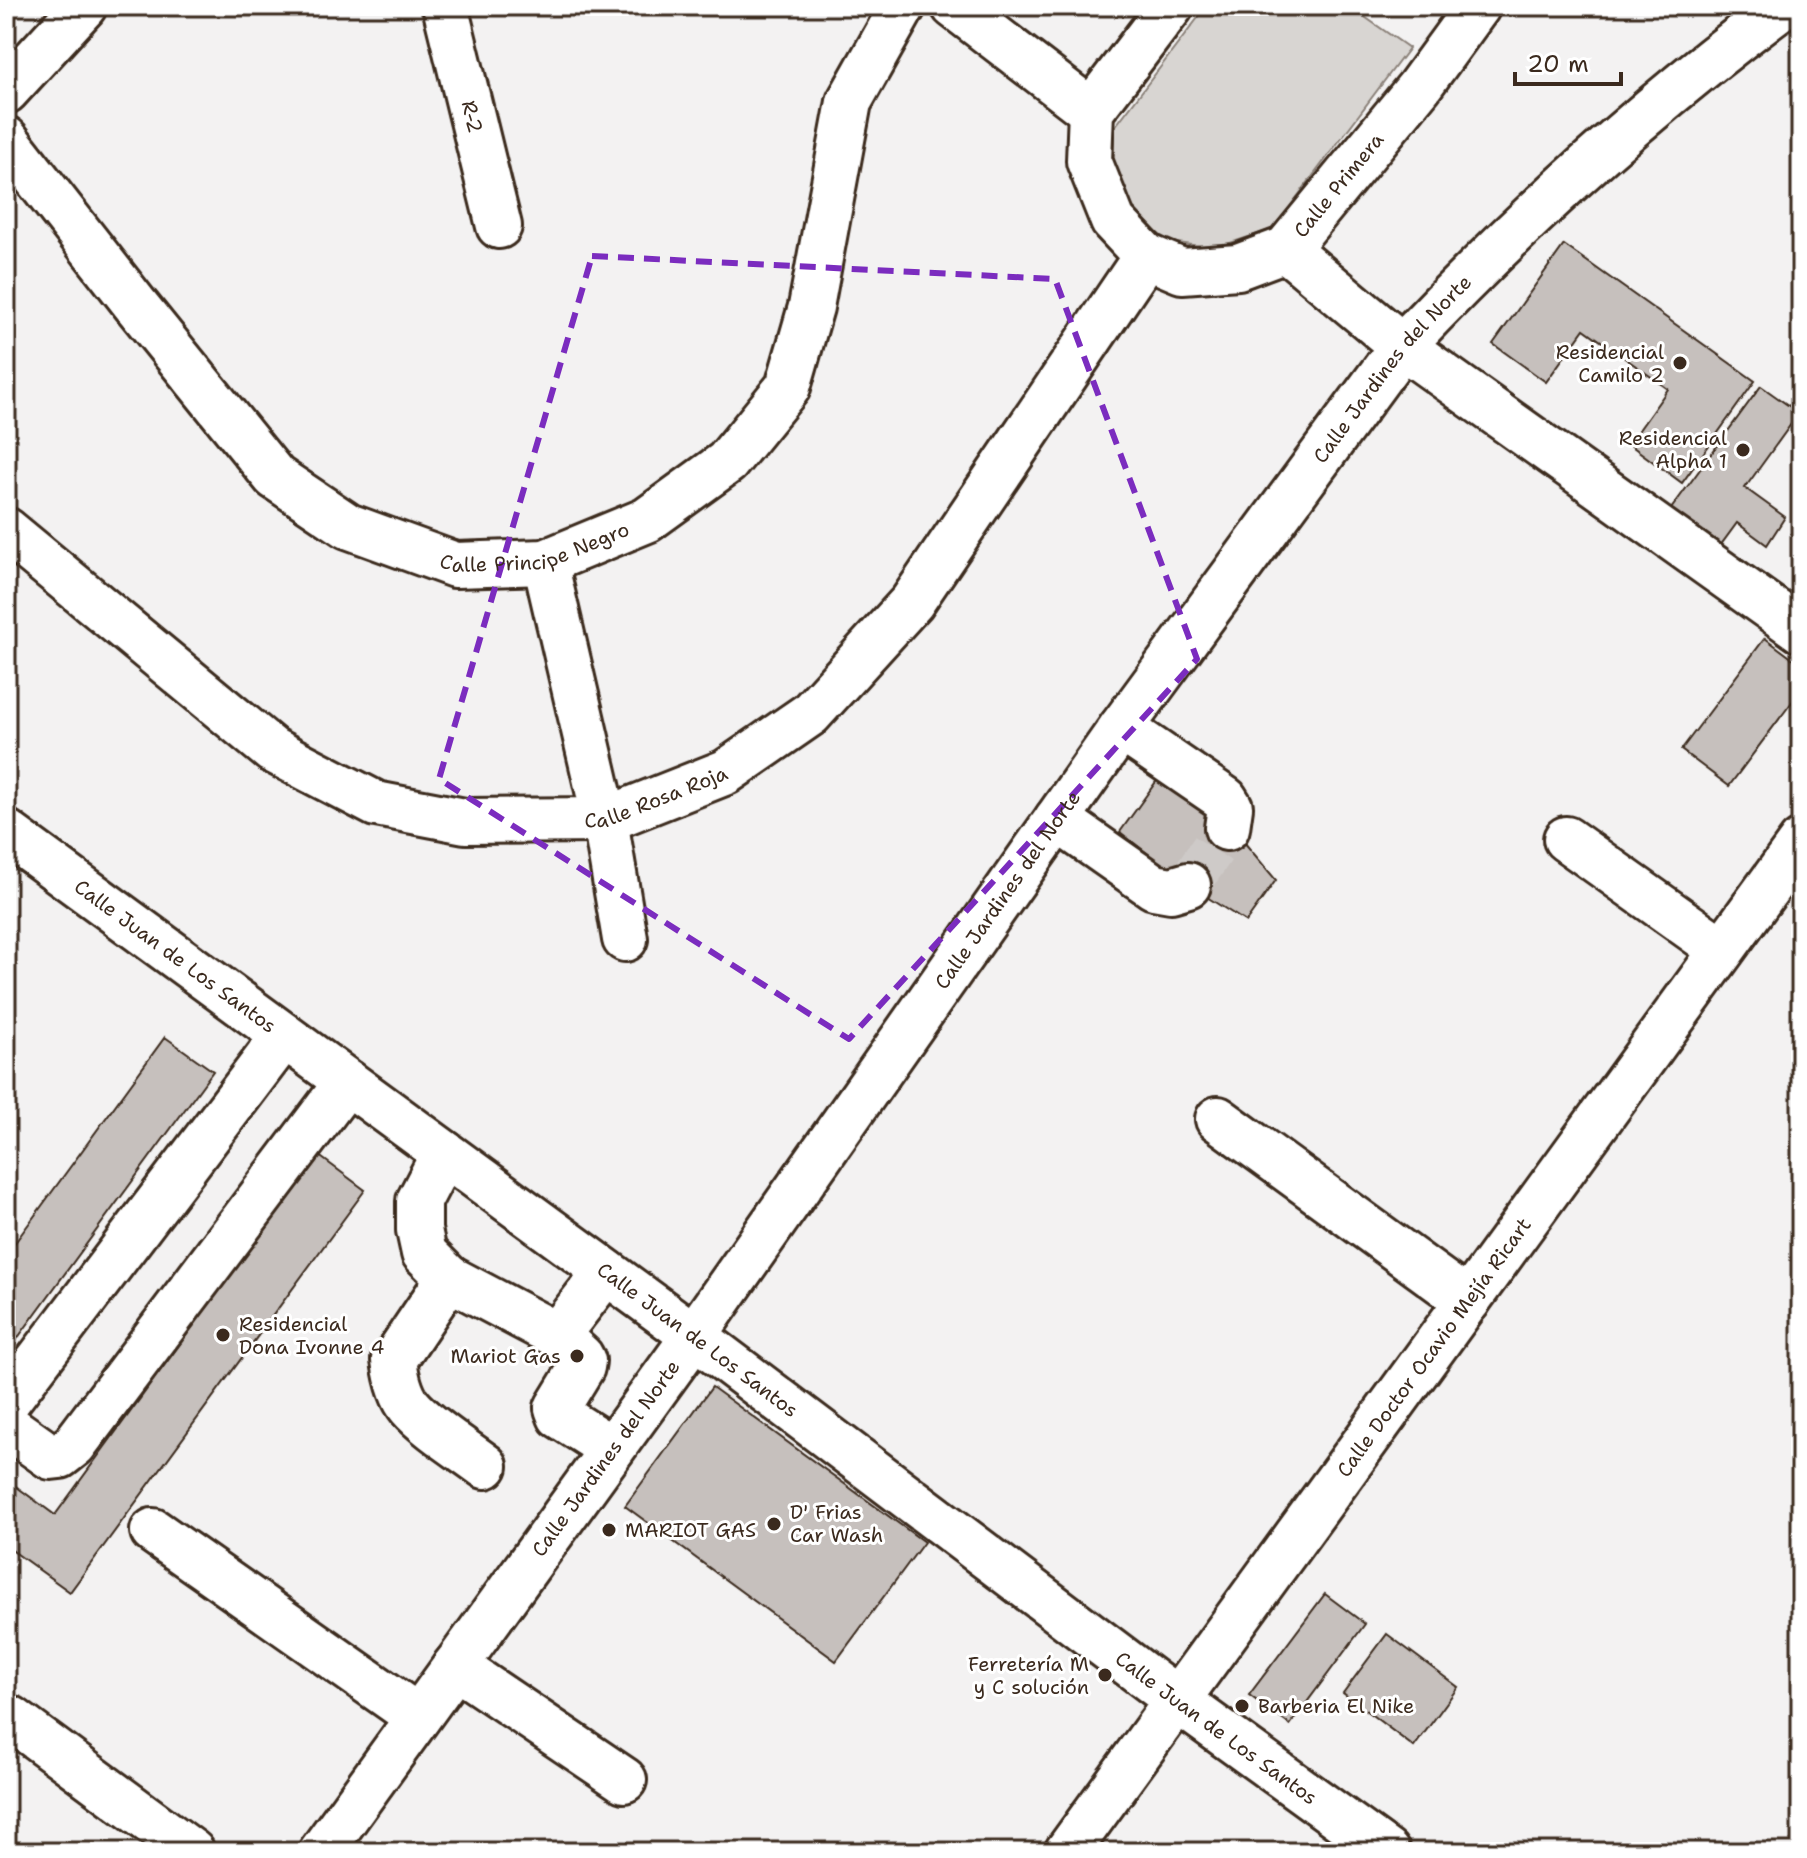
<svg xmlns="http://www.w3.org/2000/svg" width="1807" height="1858" font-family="'Shantell Sans',sans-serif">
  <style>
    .green { fill: #d8d5d2; stroke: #8a8078; stroke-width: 2 }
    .building { fill: #c6c0bd; stroke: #3b2a1e; stroke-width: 2 }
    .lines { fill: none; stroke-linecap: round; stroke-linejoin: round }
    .minor-tunnel { stroke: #cecac8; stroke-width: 44; stroke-dasharray: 44 22; stroke-linecap: butt }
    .minor-casing { stroke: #3b2a1e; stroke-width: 50 }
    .minor { stroke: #fff; stroke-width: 44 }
    .marked { fill: none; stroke: #7b2cbf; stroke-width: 6; stroke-dasharray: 16 10; stroke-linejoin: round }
    .poi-dot { fill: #3b2a1e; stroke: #fff; stroke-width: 3 }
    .labels { text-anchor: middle; stroke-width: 6; stroke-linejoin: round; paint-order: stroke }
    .street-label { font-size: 20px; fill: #3b2a1e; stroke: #fff }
    .poi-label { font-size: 20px; fill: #3b2a1e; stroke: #fff; text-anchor: end }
  </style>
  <rect width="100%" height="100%" fill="#f3f2f2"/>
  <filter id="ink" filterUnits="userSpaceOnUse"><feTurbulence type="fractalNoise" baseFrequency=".0125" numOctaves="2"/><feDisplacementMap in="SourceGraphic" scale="16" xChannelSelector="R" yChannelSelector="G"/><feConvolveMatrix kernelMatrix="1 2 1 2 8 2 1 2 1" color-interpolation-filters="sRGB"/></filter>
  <g filter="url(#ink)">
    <!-- green -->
    <path class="green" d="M 1207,6 L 1349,6 L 1409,48 L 1273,229 L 1215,248 L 1170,242 L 1133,216 L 1114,162 L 1114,128 Z"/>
    <!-- building -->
    <path class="building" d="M 1564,245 L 1755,381 L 1682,483 L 1629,444 L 1668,389 L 1584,329 L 1546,382 L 1493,344 Z
      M 1761,386 L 1799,413 L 1745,488 L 1785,517 L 1767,545 L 1737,523 L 1720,546 L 1671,509 Z
      M 1765,638 L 1801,665 L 1801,690 L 1729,786 L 1681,750 Z
      M 1158,779 L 1227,828 L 1244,842 L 1276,880 L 1246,922 L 1188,885 L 1120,832 Z
      M 165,1037 L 213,1071 L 6,1354 L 6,1255 Z
      M 318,1155 L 365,1190 L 70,1592 L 6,1546 L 6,1479 L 55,1515 Z
      M 712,1387 L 924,1542 L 836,1661 L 625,1506 Z
      M 1325,1594 L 1365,1624 L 1290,1725 L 1249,1695 Z
      M 1387,1634 L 1458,1687 L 1414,1747 L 1343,1693 Z"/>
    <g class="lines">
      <!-- minor-tunnel -->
      <path class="minor-tunnel" d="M 1188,885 L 1227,828"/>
      <defs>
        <g id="minor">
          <path id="s1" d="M 445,6 L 499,226"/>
          <path d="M 954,6 L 1091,111"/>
          <path id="s2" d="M 1171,6 L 1091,111 L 1089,161 L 1113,221 L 1146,256 L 1182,271 L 1238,267 L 1286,249 L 1419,87 L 1478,6"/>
          <path d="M 6,91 L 84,6"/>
          <path id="s3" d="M 6,139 L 135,304 L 275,477 L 348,526 L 455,565 L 545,562 L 647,520 L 727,462 L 788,387 L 811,307 L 849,102 L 903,6"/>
          <path d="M 1286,249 L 1402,346 L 1801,630"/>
          <path id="s4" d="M 6,530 L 272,750 L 376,804 L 465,821 L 605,820 L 726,772 L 810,714 L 912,602 L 1146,256"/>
          <path d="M 545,562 L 605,820 L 625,939"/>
          <path d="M 1121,728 L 1225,799 L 1230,807 L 1227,828"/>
          <path d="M 1057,819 L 1154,887 L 1171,890 L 1188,885"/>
          <path id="s5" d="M 6,832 L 694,1336 L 1178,1701 L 1387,1852"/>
          <path d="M 1566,839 L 1722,950"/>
          <path d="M 1218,1119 L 1468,1301"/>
          <path d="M 444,1153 L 419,1201 L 419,1230 L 424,1253 L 449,1278"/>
          <path d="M 557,1335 L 581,1357 L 583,1361 L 582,1367 L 557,1408 L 560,1416 L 612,1449"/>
          <path d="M 6,1403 L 284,1036"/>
          <path d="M 6,1425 L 51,1457 L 60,1456 L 74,1445 L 347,1082"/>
          <path d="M 485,1466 C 464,1450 427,1427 410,1407 C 400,1395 396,1375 394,1360 L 449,1278 L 557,1335 L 606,1272"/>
          <path d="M 153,1531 L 418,1717"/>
          <path d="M 455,1666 L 624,1780"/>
          <path d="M 6,1720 L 12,1719 L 192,1852"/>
          <path id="s6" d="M 321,1852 L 694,1336 L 1121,728 L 1402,346 C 1518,223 1646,107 1782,6"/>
          <path id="s7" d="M 1067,1852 L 1801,842"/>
        </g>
      </defs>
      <!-- minor casing -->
      <use href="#minor" class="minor-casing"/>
      <!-- minor -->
      <use href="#minor" class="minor"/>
    </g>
  </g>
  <!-- marked area -->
  <path class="marked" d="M 592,256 L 1055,279 L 1197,659 L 849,1039 L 439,779 Z"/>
  <!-- markers -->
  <g class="poi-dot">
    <circle cx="1680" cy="363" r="8"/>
    <circle cx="1743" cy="450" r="8"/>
    <circle cx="223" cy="1335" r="8"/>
    <circle cx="577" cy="1356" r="8"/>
    <circle cx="774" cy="1524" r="8"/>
    <circle cx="609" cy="1530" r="8"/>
    <circle cx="1105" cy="1675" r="8"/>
    <circle cx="1242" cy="1706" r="8"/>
  </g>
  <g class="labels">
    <!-- street labels -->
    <g class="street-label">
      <text dy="7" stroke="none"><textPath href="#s1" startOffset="114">R-2</textPath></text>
      <text dy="7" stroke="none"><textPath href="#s2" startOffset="524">Calle Primera</textPath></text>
      <text dy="7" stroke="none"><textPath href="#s6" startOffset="1830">Calle Jardines del Norte</textPath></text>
      <text dy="7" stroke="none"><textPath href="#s3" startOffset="716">Calle Principe Negro</textPath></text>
      <text dy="7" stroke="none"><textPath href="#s4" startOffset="748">Calle Rosa Roja</textPath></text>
      <text dy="7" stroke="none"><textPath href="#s6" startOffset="1182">Calle Jardines del Norte</textPath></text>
      <text dy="7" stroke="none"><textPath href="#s5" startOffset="210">Calle Juan de Los Santos</textPath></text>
      <text dy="7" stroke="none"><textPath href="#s5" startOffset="858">Calle Juan de Los Santos</textPath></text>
      <text dy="7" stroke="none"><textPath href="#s7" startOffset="624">Calle Doctor Ocavio Mejía Ricart</textPath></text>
      <text dy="7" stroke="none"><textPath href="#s6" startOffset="486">Calle Jardines del Norte</textPath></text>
      <text dy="7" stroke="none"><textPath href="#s5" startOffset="1506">Calle Juan de Los Santos</textPath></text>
    </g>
    <!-- poi labels -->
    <g class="poi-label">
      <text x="1664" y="359">Residencial<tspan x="1664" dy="23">Camilo 2</tspan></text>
      <text x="1727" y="445">Residencial<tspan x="1727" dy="23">Alpha 1</tspan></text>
      <text x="239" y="1331" text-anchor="start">Residencial<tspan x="239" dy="23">Dona Ivonne 4</tspan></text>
      <text x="561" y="1363">Mariot Gas</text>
      <text x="790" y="1519" text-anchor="start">D' Frias<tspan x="790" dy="23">Car Wash</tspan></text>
      <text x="625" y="1537" text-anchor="start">MARIOT GAS</text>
      <text x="1089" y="1671">Ferretería M<tspan x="1089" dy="23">y C solución</tspan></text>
      <text x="1258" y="1713" text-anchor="start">Barberia El Nike</text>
    </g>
  </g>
  <!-- margin -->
  <rect width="1807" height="1858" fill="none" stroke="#fff" stroke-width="32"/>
  <rect x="16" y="16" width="1775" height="1826" fill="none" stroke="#3b2a1e" stroke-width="3" filter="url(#ink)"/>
  <!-- scale -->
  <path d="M1515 72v12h106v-12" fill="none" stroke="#3b2a1e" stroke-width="4"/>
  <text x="1527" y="72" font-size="24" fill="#3b2a1e" stroke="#ffffff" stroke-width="6" paint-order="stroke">20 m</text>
</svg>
